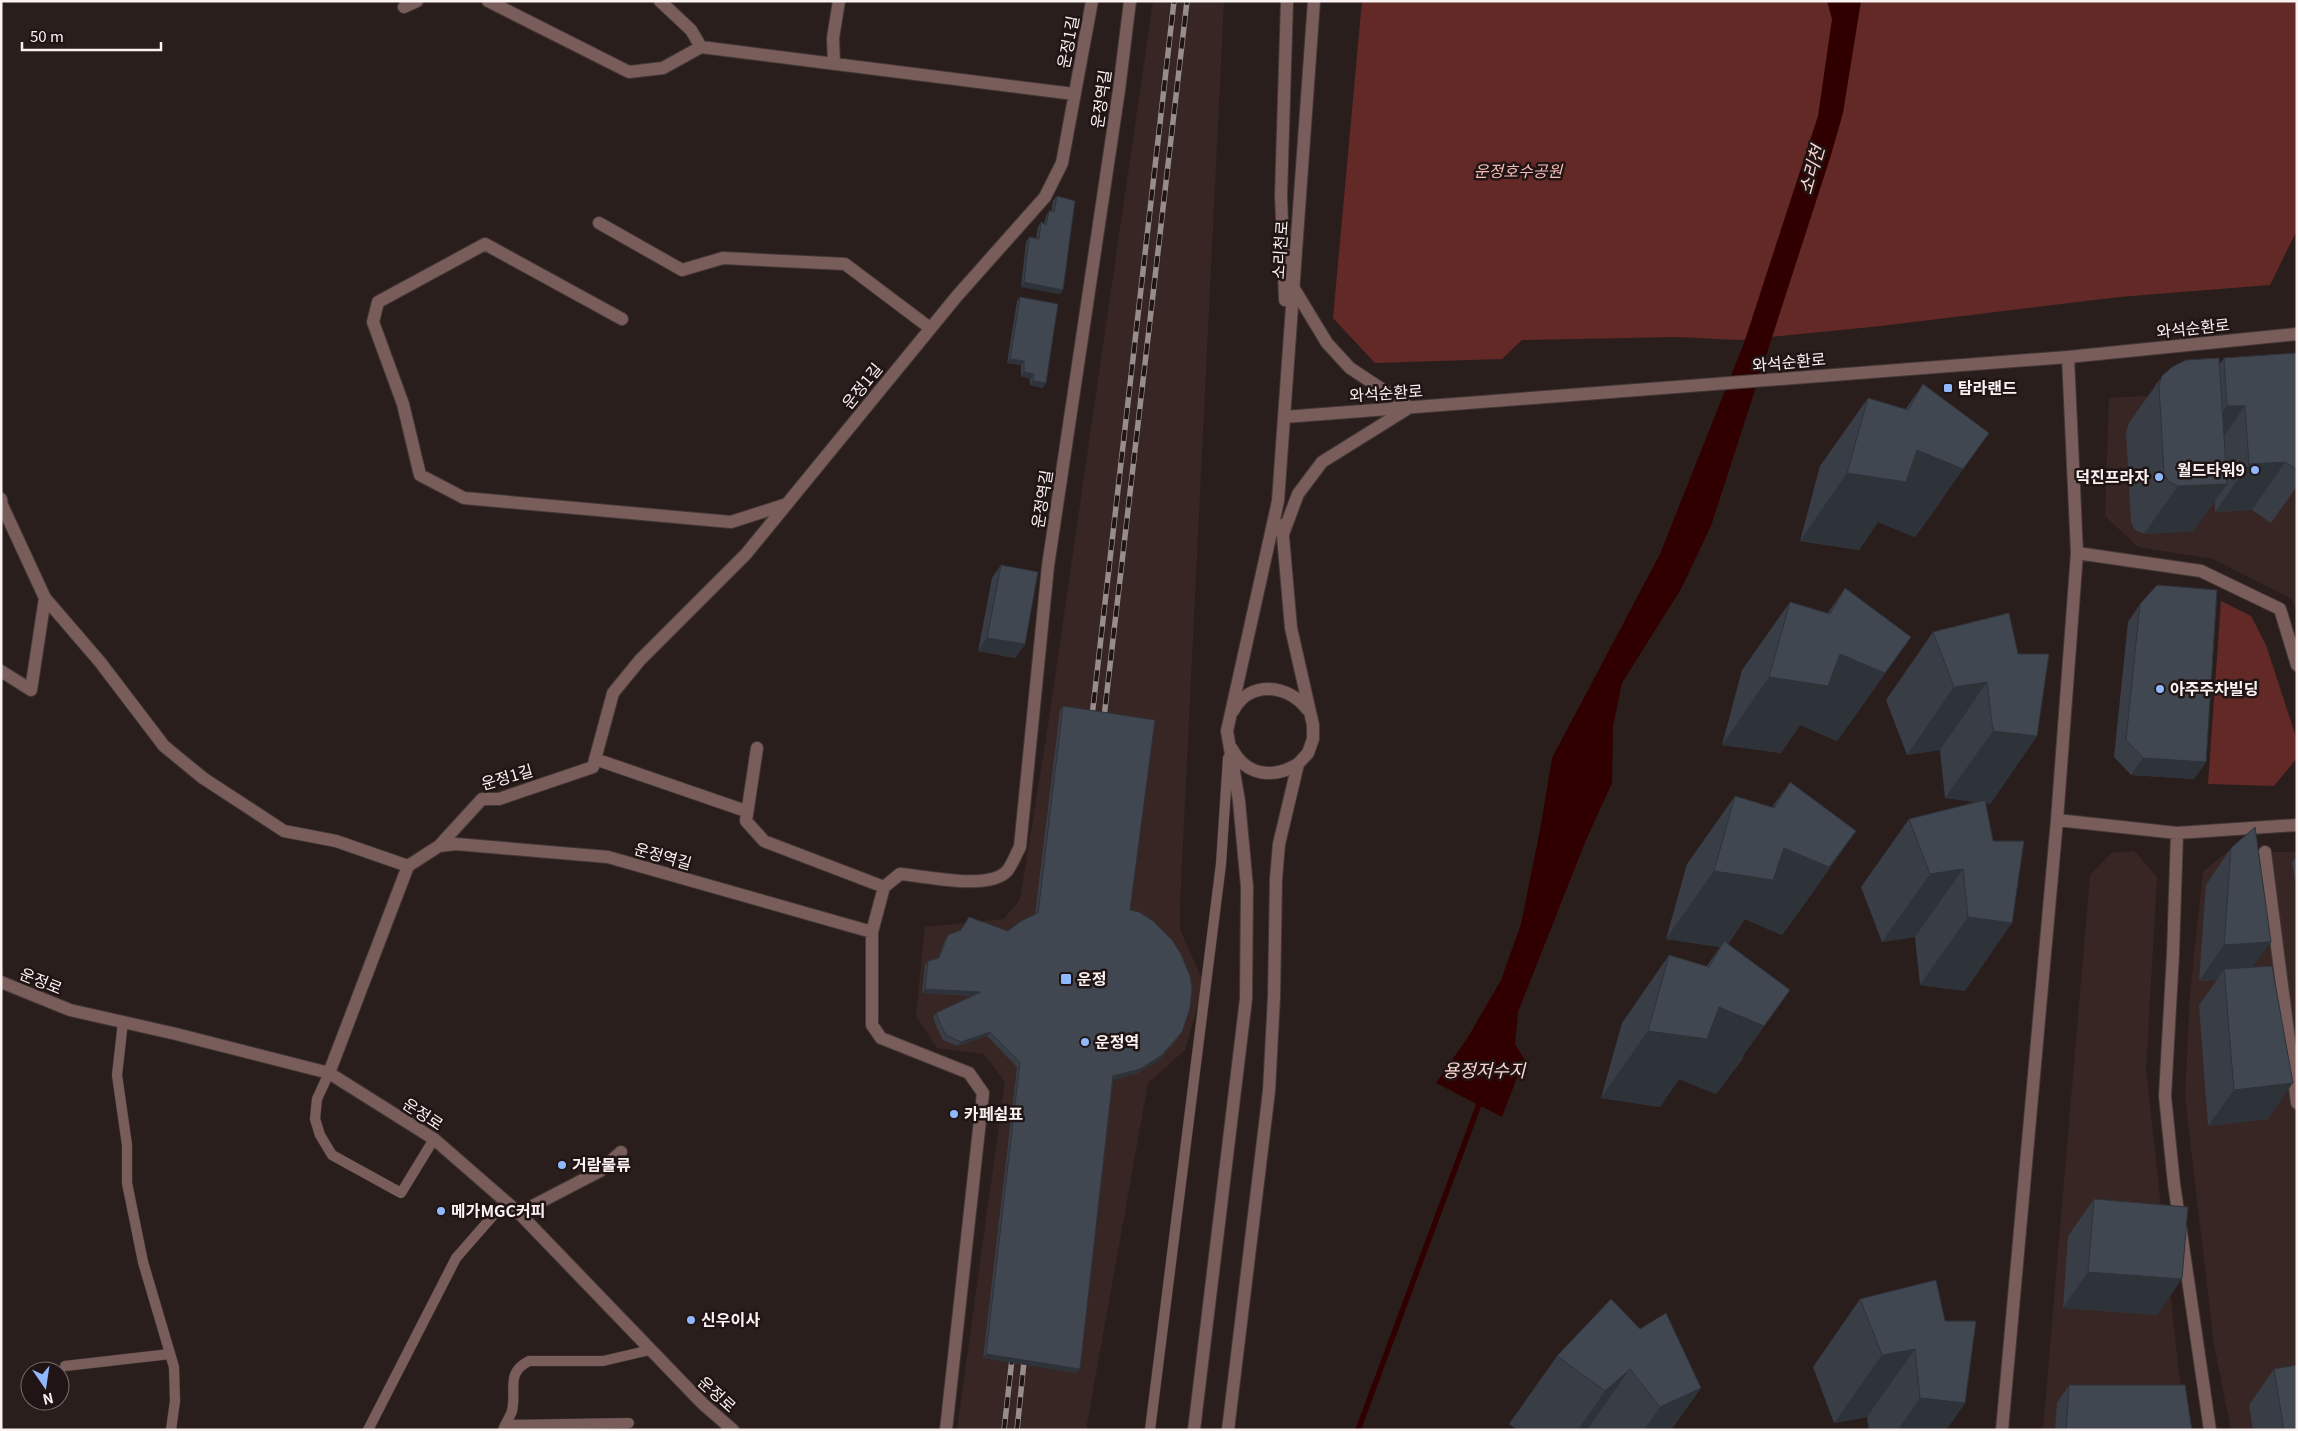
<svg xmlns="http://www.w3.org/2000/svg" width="2298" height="1431" font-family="Georgia,'Noto Sans KR',serif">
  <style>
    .built { fill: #382624 }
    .green { fill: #622926 }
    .water { fill: #300000 }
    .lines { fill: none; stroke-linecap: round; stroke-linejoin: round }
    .stream { stroke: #300000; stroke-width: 5.5 }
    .service-casing { stroke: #433837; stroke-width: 11 }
    .pedestrian-casing { stroke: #433837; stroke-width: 14 }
    .minor-casing { stroke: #433837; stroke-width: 14 }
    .tertiary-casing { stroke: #433837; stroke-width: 14 }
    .service { stroke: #795d5a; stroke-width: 10 }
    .pedestrian { stroke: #795d5a; stroke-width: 12 }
    .minor { stroke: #795d5a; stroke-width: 12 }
    .tertiary { stroke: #795d5a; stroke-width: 12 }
    .rail-casing { stroke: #978d8c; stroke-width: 5.5 }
    .rail { stroke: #201514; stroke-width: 4; stroke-dasharray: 11; stroke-linecap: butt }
    .wall { fill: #383d46 }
    .shaded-wall { fill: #2e3239 }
    .building { fill: #414751; stroke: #2e3239 }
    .poi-dot { fill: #90b8fd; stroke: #201514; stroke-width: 2 }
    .labels { text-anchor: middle; stroke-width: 5; stroke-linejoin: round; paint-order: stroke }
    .street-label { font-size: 16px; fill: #fbf3f2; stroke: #201514 }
    .park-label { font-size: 16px; font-style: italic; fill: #f7bcb6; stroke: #201514 }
    .poi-label { font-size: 16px; font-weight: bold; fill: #fbf3f2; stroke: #201514; text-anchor: start }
    .water-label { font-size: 18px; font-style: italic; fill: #fed6d1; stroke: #201514 }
  </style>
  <rect width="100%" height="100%" fill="#2a1e1d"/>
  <!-- built -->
  <path class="built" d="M 1153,1 L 1224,1 L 1180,904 L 1180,929 L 1204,984 L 1185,1050 L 1148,1083 L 1086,1430 L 957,1430 L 1005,1082 L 984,1054 L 937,1048 L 916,1016 L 925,927 L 1004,919 L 1020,899 L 1046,739 Z
    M 2291,388 L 2297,429 L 2297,614 L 2292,599 L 2213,559 L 2138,547 L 2105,516 L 2109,398 Z
    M 2134,851 L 2157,877 L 2146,1069 L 2179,1373 L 2187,1430 L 2043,1430 L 2090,875 L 2111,853 Z
    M 2227,852 L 2297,852 L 2297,1430 L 2231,1430 L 2214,1344 L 2185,1097 L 2190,995 L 2203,872 Z"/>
  <!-- green -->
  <path class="green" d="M 1362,1 L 2297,1 L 2297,230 L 2270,285 L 2119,297 L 1881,326 L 1739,340 L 1677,337 L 1522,340 L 1502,359 L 1375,363 L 1333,318 Z
    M 2221,601 L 2251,616 L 2266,645 L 2297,740 L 2297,758 L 2274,786 L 2208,784 Z"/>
  <!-- water -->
  <path class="water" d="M 1827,1 L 1861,1 L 1843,113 L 1831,155 L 1711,526 L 1681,589 L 1622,683 L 1613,726 L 1612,783 L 1586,840 L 1518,1012 L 1515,1044 L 1524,1059 L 1502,1117 L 1436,1083 L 1468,1037 L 1501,980 L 1521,924 L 1540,830 L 1552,758 L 1660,554 L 1744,343 L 1818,116 L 1832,19 Z"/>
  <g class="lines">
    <!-- stream -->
    <path class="stream" d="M 1358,1430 L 1481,1099"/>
    <defs>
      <path id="service" d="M 123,1022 L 117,1075 L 127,1145 L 127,1183 L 143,1262 L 174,1367 L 175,1401 L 171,1430
        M 329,1073 L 317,1099 L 315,1119 L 320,1135 L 332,1155 L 401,1193 L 434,1139
        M 65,1366 L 170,1354
        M 505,1425 L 629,1423
        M 368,1430 L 456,1258 L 505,1202
        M 503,1430 C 505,1424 510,1417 512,1411 C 517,1390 505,1373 529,1361 L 603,1361 L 650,1350
        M 1150,1430 L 1221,864 L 1228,758"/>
      <path id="pedestrian" d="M 2265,852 L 2297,1103"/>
      <path id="minor" d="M 488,1 L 629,72 L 663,68 L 701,47 L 691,30 L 660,1
        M 404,7 L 417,1
        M 701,47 L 1074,94
        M 834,63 L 833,38 L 839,1
        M 599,223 L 682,270 L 723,258 L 845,264 L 930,328
        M 1285,300 L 1281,195 L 1287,1
        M 622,319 L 485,244 L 378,302 L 373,322 L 403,404 L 420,475 L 464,498 L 731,522 L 787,504
        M 1,499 L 2,505 L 45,598 L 100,662 L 164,746 L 203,778 L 284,831 L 336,841 L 408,866
        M 2077,553 L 2201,571 L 2280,609 L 2297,665
        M 1,671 L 31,690 L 45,598
        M 1233,711 C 1249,680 1288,684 1307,709
        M 757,748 L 746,821 L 764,841 L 884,887
        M 1232,749 C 1246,776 1273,779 1298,764
        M 595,759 L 746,811
        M 2057,820 L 2177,833 L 2297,825
        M 2177,833 L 2173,954 L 2165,1096 L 2174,1184 L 2210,1430
        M 439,846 L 456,844 L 608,857 L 872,932
        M 1,982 L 70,1010 L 176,1034 L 329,1073 L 434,1139 L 519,1213 L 703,1404 L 733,1430
        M 329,1073 L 408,866 L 439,846 L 482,799 L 499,799 L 593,767 L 613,693 L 640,660 L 746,554 L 957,296 L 1045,197 L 1062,163 L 1092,1
        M 519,1213 L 600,1171 L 621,1152
        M 946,1430 L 983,1093 L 969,1073 L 881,1038 L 872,1025 L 872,932 L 884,887 L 900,874 C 925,876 989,891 1007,871 C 1012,865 1016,854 1020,847 L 1048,566 L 1119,90 L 1130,1
        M 1194,1430 L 1246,999 L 1247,887 L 1239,801 L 1227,731 L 1278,501 L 1314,1
        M 1228,1430 L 1269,1091 L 1274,997 L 1276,879 L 1279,844 L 1298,764 L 1308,753 L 1313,739 L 1313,725 L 1291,628 L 1282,525
        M 2002,1430 L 2057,820 L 2077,553 L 2068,357"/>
      <path id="tertiary" d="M 1293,287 L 1327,343 L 1350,368 L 1409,407
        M 1284,417 L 2068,357 L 2297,334
        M 1283,534 L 1298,494 L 1322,462 L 1407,409"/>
    </defs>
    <!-- service casing -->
    <use href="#service" class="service-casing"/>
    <!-- pedestrian casing -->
    <use href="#pedestrian" class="pedestrian-casing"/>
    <!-- minor casing -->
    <use href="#minor" class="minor-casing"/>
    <!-- tertiary casing -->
    <use href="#tertiary" class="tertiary-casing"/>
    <!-- service -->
    <use href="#service" class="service"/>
    <!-- pedestrian -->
    <use href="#pedestrian" class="pedestrian"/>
    <!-- minor -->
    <use href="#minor" class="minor"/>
    <!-- tertiary -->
    <use href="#tertiary" class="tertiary"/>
    <defs>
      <path id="rail" d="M 1091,725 L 1174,1
        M 1103,726 L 1187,1
        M 1004,1430 L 1013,1350
        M 1017,1430 L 1025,1352"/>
    </defs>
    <!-- rail casing -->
    <use href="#rail" class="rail-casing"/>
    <!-- rail -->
    <use href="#rail" class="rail"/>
  </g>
  <!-- wall -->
  <path class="wall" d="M 1057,196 L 1063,290 L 1060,294 L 1021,287 L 1026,242 L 1029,237 L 1036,238 L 1038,227 L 1041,222 L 1044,224 L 1046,216 L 1049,211 L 1051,212 L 1053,201 Z
    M 1020,297 L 1043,388 L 1030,385 L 1030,379 L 1021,376 L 1021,365 L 1007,363 L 1017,301 Z
    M 2297,353 L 2297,486 L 2271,523 L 2252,510 L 2215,512 L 2215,501 L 2193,531 L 2144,534 L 2135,530 L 2131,522 L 2126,432 L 2129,423 L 2162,376 L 2219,365 L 2224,358 Z
    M 1923,384 L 1941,501 L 1915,537 L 1878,522 L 1859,550 L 1800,541 L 1820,466 L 1868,398 L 1905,410 Z
    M 1001,565 L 1025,644 L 1015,658 L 978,651 L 992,578 Z
    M 1845,588 L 1911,637 L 1837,741 L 1800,725 L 1781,753 L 1722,745 L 1742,670 L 1790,602 L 1827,614 Z
    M 2140,604 L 2206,762 L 2194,779 L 2131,775 L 2114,757 L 2128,622 Z
    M 1933,632 L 2018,654 L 2037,736 L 1990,804 L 1985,803 L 1965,991 L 1920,985 L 1915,937 L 1882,942 L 1861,887 L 1909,819 L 1977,802 L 1945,798 L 1940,750 L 1907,755 L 1886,700 Z
    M 1063,706 L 1130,910 L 1179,1037 L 1159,1060 L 1136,1074 L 1113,1080 L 1077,1373 L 983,1358 L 1017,1067 L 987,1036 L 957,1046 L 943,1040 L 937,1028 L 933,1017 L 936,1013 L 972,996 L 922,993 L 925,965 L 928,961 L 938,959 L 945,940 L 948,935 L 960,931 L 969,917 L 1008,931 L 1035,914 L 1060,710 Z
    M 1790,782 L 1856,831 L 1808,899 L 1782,935 L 1745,919 L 1728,944 L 1743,1058 L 1716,1094 L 1679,1079 L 1660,1107 L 1601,1098 L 1622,1023 L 1669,955 L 1706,967 L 1720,947 L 1666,939 L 1687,864 L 1735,796 L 1772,807 Z
    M 2231,848 L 2253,967 L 2268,1119 L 2208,1126 L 2199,1005 L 2217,980 L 2199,981 L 2206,885 Z
    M 2297,856 L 2297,893 L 2292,862 Z
    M 2094,1199 L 2157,1315 L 2063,1308 L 2068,1236 Z
    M 1860,1299 L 1945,1321 L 1965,1403 L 1946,1430 L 1869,1430 L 1867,1417 L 1834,1423 L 1813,1367 Z
    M 1640,1329 L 1701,1388 L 1671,1430 L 1518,1430 L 1509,1424 L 1557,1356 Z
    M 2274,1369 L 2297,1430 L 2253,1430 L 2249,1405 Z
    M 2069,1385 L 2192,1430 L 2055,1430 L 2057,1403 Z"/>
  <!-- shaded-wall -->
  <path class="shaded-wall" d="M 1024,282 L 1063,290 L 1060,294 L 1021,287 Z
    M 1010,359 L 1024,361 L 1021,365 L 1007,363 Z
    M 1024,372 L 1034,374 L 1030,379 L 1021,376 Z
    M 1033,381 L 1046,383 L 1043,388 L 1030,385 Z
    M 2227,406 L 2245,406 L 2212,453 L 2194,454 Z
    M 1989,433 L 1915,537 L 1878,522 L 1859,550 L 1800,541 L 1847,473 L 1917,450 Z
    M 2285,462 L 2252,510 L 2215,512 L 2249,464 Z
    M 2227,484 L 2193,531 L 2144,534 L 2178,486 Z
    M 1911,637 L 1837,741 L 1800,725 L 1781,753 L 1722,745 L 1769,677 L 1840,654 Z
    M 987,638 L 1025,644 L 1015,658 L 978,651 Z
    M 1987,682 L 1940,750 L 1907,755 L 1954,687 Z
    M 1993,731 L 2037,736 L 1990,804 L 1945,798 Z
    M 2143,758 L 2206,762 L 2194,779 L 2131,775 Z
    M 1856,831 L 1808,899 L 1782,935 L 1745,919 L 1725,947 L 1724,941 L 1720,947 L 1666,939 L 1714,871 L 1784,848 Z
    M 1963,869 L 1915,937 L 1882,942 L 1930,874 Z
    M 1968,917 L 2012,923 L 1965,991 L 1920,985 Z
    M 2271,942 L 2245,978 L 2224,969 L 2217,980 L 2199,981 L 2224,945 Z
    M 925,989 L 981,992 L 978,996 L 922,993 Z
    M 1790,990 L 1716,1094 L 1679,1079 L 1660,1107 L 1601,1098 L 1648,1031 L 1719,1007 Z
    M 990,1032 L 987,1036 L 957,1046 L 961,1042 Z
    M 1182,1032 L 1159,1060 L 1136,1074 L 1110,1081 L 1113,1076 Z
    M 2293,1083 L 2268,1119 L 2208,1126 L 2234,1090 Z
    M 2088,1272 L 2182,1279 L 2157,1315 L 2063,1308 Z
    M 1915,1349 L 1867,1417 L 1834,1423 L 1882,1355 Z
    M 986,1354 L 1080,1369 L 1077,1373 L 983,1358 Z
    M 1630,1369 L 1587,1430 L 1578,1430 L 1605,1391 Z
    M 1701,1388 L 1671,1430 L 1644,1430 L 1660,1407 Z
    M 1920,1398 L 1965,1403 L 1946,1430 L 1898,1430 Z"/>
  <!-- building -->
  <path class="building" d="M 1057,196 L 1075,201 L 1063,290 L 1024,282 L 1029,237 L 1039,239 L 1041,222 L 1046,225 L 1049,211 L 1054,212 Z
    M 1020,297 L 1058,304 L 1046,383 L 1033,381 L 1034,374 L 1024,372 L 1024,361 L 1010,359 Z
    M 2297,353 L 2297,470 L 2285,462 L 2249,464 L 2245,406 L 2227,406 L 2224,358 Z
    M 2219,358 L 2227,484 L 2178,486 L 2169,482 L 2164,474 L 2159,385 L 2162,376 L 2172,367 L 2186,360 Z
    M 1923,384 L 1989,433 L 1963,469 L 1917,450 L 1906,482 L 1847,473 L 1868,398 L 1908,410 Z
    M 1001,565 L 1038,572 L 1025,644 L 987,638 Z
    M 2157,585 L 2217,590 L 2206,762 L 2143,758 L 2126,740 L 2140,604 Z
    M 1845,588 L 1911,637 L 1885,673 L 1840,654 L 1828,686 L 1769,677 L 1790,602 L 1830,614 Z
    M 2009,613 L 2018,654 L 2049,654 L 2037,736 L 1993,731 L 1987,682 L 1954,687 L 1933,632 Z
    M 1063,706 L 1155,720 L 1130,910 L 1139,912 L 1153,921 L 1172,940 L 1181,954 L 1190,976 L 1192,989 L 1190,1008 L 1182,1032 L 1162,1055 L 1140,1069 L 1113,1076 L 1080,1369 L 986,1354 L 1020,1062 L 990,1032 L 961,1042 L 946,1035 L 940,1023 L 936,1013 L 981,992 L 925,989 L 928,961 L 939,958 L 948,935 L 961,930 L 969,917 L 1008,931 L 1021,921 L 1038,913 Z
    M 1790,782 L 1856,831 L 1829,867 L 1784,848 L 1773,880 L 1714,871 L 1735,796 L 1774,808 Z
    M 1985,800 L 1993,841 L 2024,841 L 2012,923 L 1968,917 L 1963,869 L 1930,874 L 1909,819 Z
    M 2255,827 L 2271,942 L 2224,945 L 2231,848 Z
    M 1724,941 L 1790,990 L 1764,1026 L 1719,1007 L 1707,1039 L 1648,1031 L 1669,955 L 1709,967 Z
    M 2272,966 L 2293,1083 L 2234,1090 L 2224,969 Z
    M 2094,1199 L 2188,1207 L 2182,1279 L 2088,1272 Z
    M 1936,1280 L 1945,1321 L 1976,1321 L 1965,1403 L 1920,1398 L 1915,1349 L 1882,1355 L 1860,1299 Z
    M 1611,1299 L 1640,1329 L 1666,1313 L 1701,1388 L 1660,1407 L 1630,1369 L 1605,1391 L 1557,1356 Z
    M 2297,1365 L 2297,1430 L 2284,1430 L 2274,1369 Z
    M 2069,1385 L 2185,1385 L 2192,1430 L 2066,1430 Z"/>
  <!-- markers -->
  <g class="poi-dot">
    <rect x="1943" y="383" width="10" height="10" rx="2.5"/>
    <circle cx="2255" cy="470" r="5"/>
    <circle cx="2159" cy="477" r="5"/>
    <circle cx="2160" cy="689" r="5"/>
    <rect x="1060" y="973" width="12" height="12" rx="2.5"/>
    <circle cx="1085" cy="1042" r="5"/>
    <circle cx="954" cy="1114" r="5"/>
    <circle cx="562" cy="1165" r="5"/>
    <circle cx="441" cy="1211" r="5"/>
    <circle cx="691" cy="1320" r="5"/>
  </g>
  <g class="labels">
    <!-- street labels -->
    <g class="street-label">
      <text transform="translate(1068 42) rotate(-79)" y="6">운정1길</text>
      <text transform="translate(1101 99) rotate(-82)" y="6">운정역길</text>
      <text transform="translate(1280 250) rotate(-86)" y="6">소리천로</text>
      <text transform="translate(2193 328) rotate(-6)" y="6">와석순환로</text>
      <text transform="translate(1789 362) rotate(-5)" y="6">와석순환로</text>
      <text transform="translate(862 386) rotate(-51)" y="6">운정1길</text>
      <text transform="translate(1386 393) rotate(-4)" y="6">와석순환로</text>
      <text transform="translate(1042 499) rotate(-81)" y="6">운정역길</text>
      <text transform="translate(507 777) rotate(-16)" y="6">운정1길</text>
      <text transform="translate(663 856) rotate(16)" y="6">운정역길</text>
      <text transform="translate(41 981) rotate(22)" y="6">운정로</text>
      <text transform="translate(423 1114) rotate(33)" y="6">운정로</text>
      <text transform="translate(717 1394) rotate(42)" y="6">운정로</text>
    </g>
    <!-- park labels -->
    <g class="park-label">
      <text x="1518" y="177">운정호수공원</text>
    </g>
    <!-- poi labels -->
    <g class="poi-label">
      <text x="1958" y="394">탐라랜드</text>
      <text x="2245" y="476" text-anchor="end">월드타워9</text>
      <text x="2149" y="483" text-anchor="end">덕진프라자</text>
      <text x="2170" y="695">아주주차빌딩</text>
      <text x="1077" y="985">운정</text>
      <text x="1095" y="1048">운정역</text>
      <text x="964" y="1120">카페쉼표</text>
      <text x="572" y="1171">거람물류</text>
      <text x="451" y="1217">메가MGC커피</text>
      <text x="701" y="1326">신우이사</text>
    </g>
    <!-- water labels -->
    <g class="water-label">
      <text transform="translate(1812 170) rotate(-74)" y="6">소리천</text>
      <text x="1484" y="1077">용정저수지</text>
    </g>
  </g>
  <!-- border -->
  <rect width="2298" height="1431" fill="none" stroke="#fbf3f2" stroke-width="5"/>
  <!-- north arrow -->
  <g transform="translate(45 1386) rotate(167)"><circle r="24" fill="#201514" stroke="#786e6d"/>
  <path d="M0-4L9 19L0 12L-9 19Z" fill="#90b8fd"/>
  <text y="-8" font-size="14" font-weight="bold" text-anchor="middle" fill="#fbf3f2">N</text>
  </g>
  <!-- scale -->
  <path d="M22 42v8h139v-8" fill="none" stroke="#fbf3f2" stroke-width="2.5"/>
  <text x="30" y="42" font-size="15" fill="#fbf3f2" stroke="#201514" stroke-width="4" paint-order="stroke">50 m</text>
</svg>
